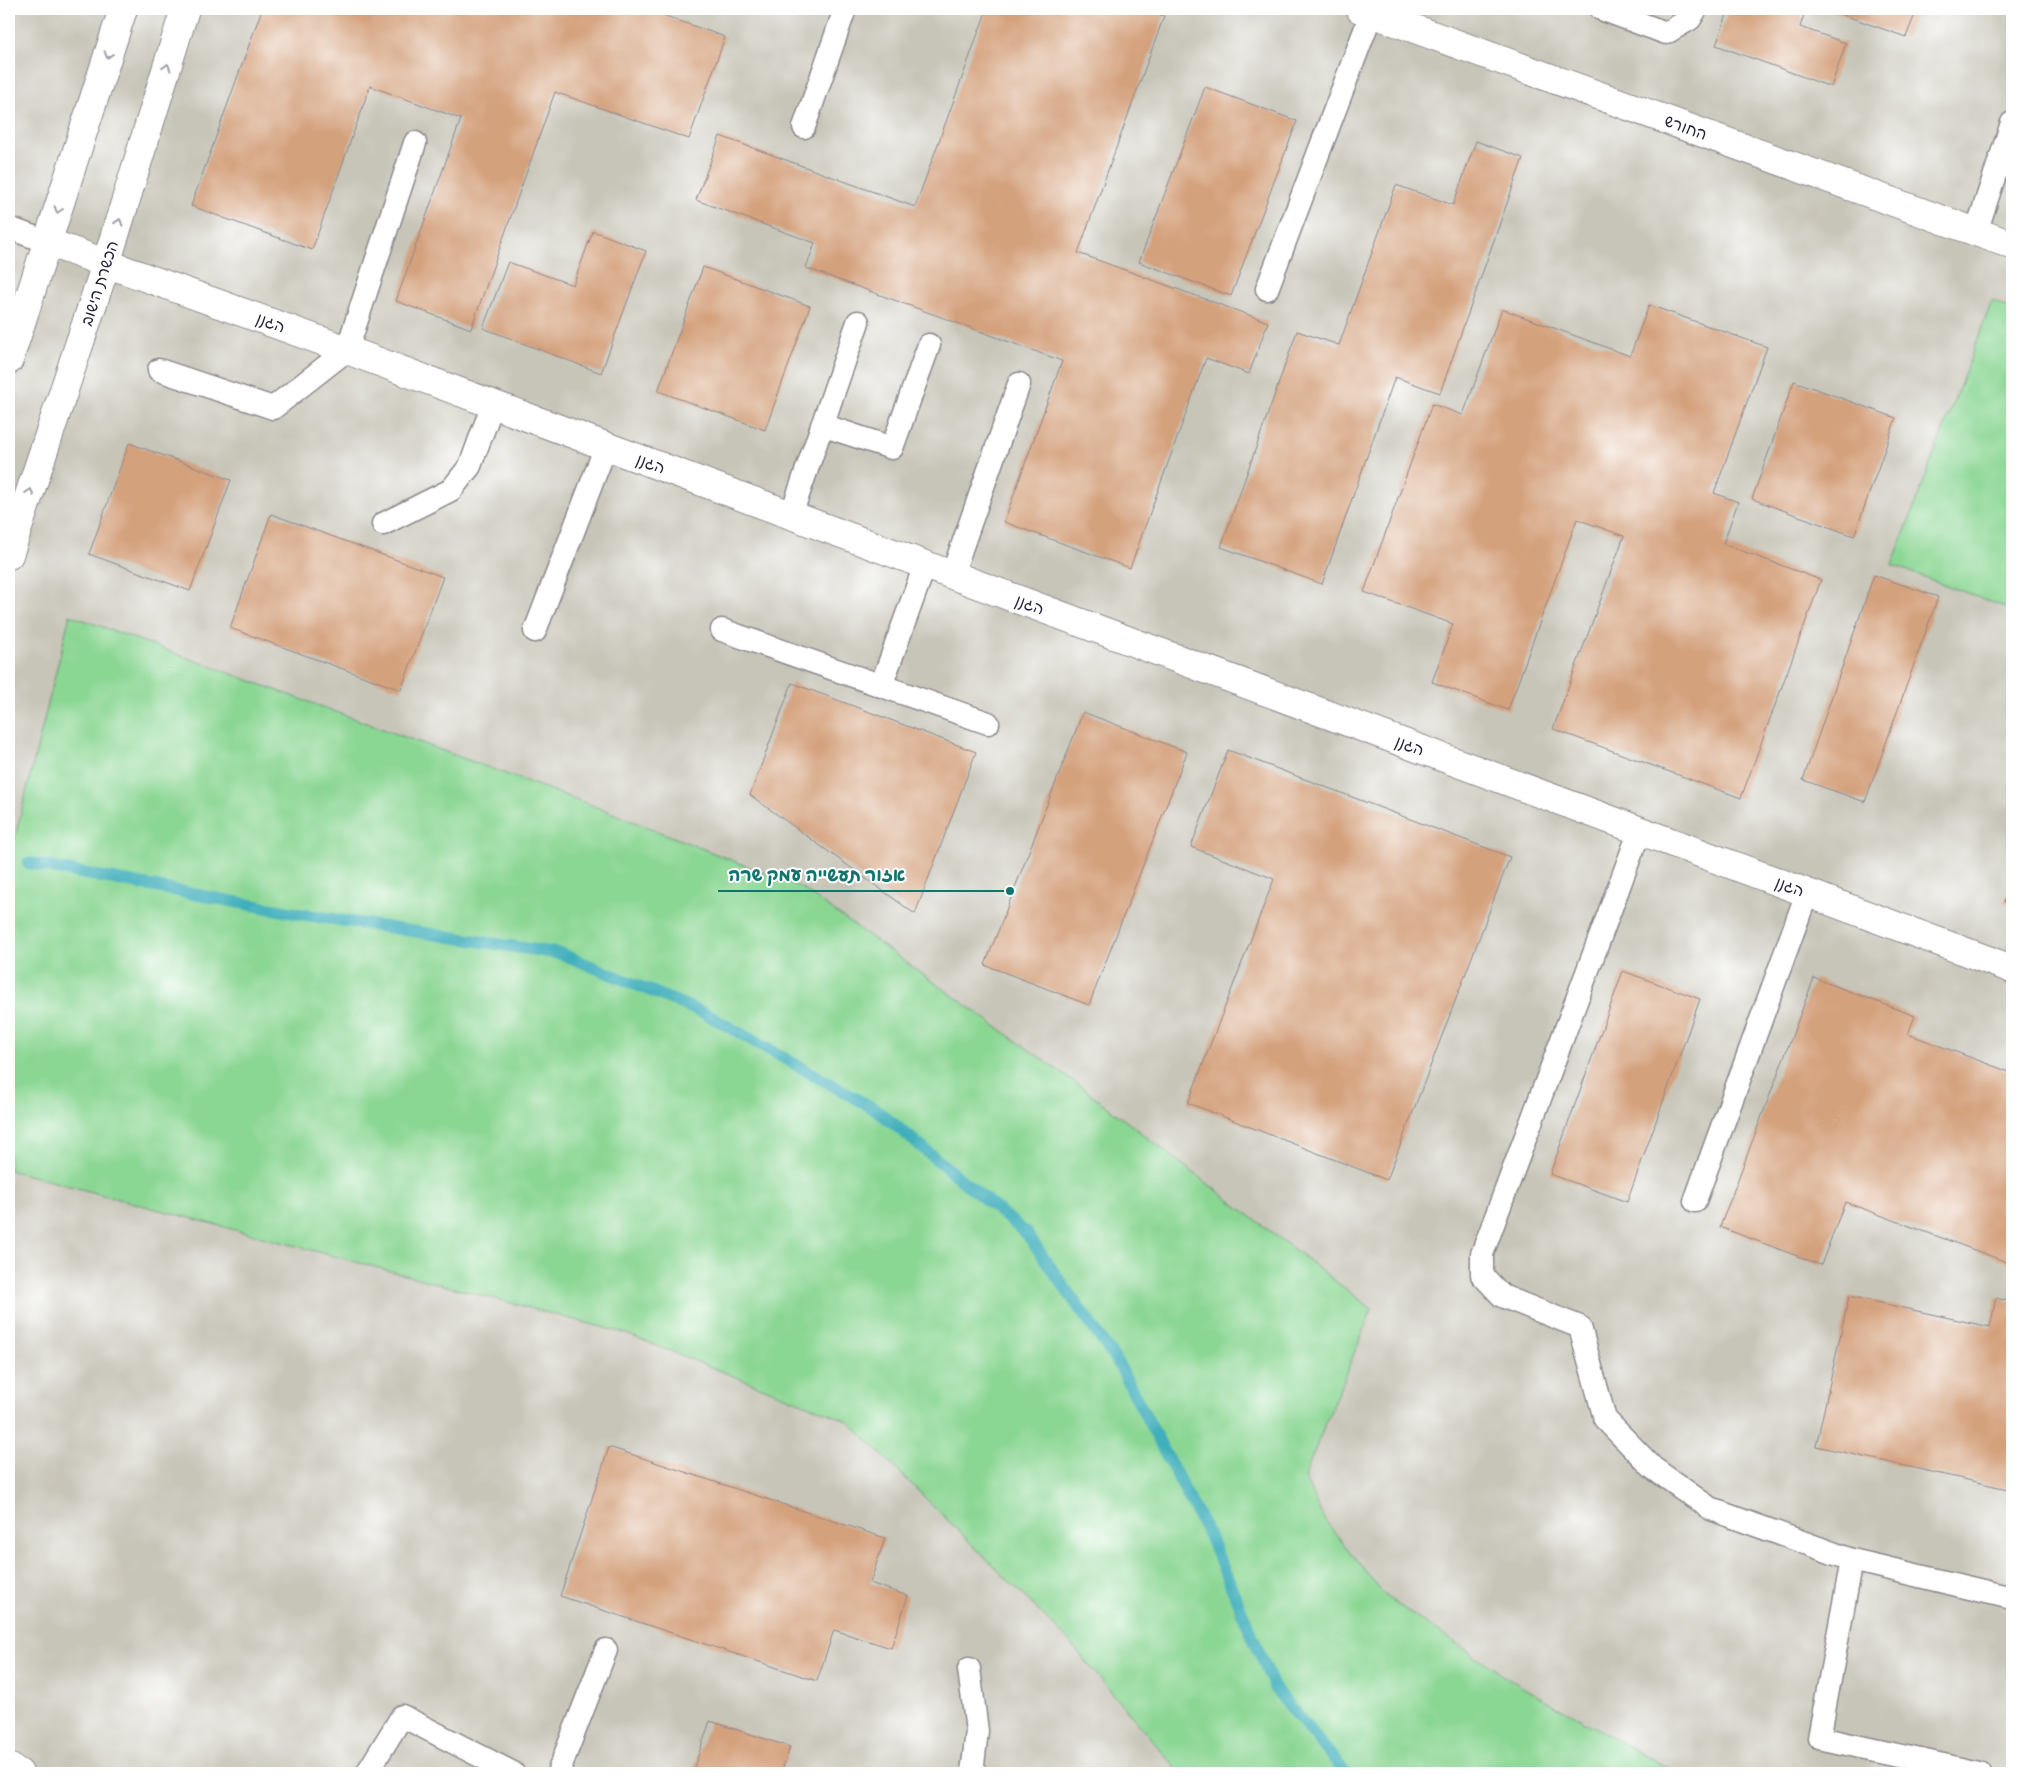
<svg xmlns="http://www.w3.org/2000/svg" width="2021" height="1782" font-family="'Patrick Hand','Playpen Sans Hebrew',sans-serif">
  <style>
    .industrial { fill: #c7c5b8 }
    .green { fill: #8ad693; stroke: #567c67 }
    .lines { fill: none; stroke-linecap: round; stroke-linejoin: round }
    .stream { stroke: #40afbb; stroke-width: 12 }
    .building { fill: #d4a17d }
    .lane-casing { stroke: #8d868a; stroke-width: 25 }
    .street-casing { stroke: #8d868a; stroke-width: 30 }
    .secondary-casing { stroke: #8d868a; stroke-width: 30 }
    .lane { stroke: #fff; stroke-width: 22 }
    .street { stroke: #fff; stroke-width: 28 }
    .secondary { stroke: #fff; stroke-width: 28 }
    .oneway { stroke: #9c9ca7 }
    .labels { text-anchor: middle; stroke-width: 4; stroke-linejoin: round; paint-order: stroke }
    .street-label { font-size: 16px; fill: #22223b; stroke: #fff }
    .leader { fill: none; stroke: #0f766e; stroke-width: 2 }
    .callout-dot { fill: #0f766e; stroke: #fff; stroke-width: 2 }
    .callout-label { font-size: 18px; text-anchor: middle; font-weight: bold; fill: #0f766e; stroke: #fff; stroke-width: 4; stroke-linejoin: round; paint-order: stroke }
  </style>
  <rect width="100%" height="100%" fill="#fff"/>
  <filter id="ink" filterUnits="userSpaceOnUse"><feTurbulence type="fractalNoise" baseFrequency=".02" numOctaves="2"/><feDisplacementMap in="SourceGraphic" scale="10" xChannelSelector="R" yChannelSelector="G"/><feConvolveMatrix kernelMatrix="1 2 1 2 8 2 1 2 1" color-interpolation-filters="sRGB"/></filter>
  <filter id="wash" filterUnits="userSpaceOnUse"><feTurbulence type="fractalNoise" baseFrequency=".0096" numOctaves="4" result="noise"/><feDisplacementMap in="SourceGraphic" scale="20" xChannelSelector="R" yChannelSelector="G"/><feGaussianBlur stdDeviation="1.12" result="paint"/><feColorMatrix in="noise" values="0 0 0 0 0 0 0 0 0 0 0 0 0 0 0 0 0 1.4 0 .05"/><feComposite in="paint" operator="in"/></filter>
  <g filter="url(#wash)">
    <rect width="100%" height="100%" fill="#f8ead8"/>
    <!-- industrial -->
    <path class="industrial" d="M 9,9 L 2012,9 L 2012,1773 L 9,1773 Z"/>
    <!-- green -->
    <path class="green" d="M 1992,301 L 2012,309 L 2012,610 L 1892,565 Z
      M 70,615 L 594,806 L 800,887 L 1080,1086 L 1372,1309 L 1304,1477 L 1324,1519 L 1385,1596 L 1524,1688 L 1668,1768 L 1683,1773 L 1180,1773 L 1066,1638 L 848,1421 L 624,1333 L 9,1170 L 9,861 Z"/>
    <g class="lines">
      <!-- stream -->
      <path class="stream" d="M 28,863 L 300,914 L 562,954 L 706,1014 L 878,1111 L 1027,1234 L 1118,1363 L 1212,1542 L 1275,1689 L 1346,1773"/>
    </g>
    <g id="blocks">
      <!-- building -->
      <path class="building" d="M 262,9 L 659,9 L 657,13 L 725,37 L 689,139 L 555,92 L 471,329 L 396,301 L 461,119 L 370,86 L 312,250 L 191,206 Z
        M 987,9 L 1145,9 L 1164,16 L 1078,253 L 1268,322 L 1249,374 L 1206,358 L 1130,568 L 1004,522 L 1062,361 L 806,268 L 815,243 L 696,200 L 720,136 L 915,207 Z
        M 1729,9 L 1806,9 L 1800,27 L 1846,43 L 1831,87 L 1716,45 Z
        M 1826,9 L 1917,9 L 1906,37 Z
        M 1205,87 L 1297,121 L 1231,296 L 1139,262 Z
        M 1476,141 L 1523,158 L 1440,393 L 1395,377 L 1322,584 L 1221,547 L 1297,331 L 1339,345 L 1396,185 L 1453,205 Z
        M 593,231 L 646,251 L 601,373 L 483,328 L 508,262 L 573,285 Z
        M 703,267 L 810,306 L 765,430 L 658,391 Z
        M 1649,305 L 1767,347 L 1714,493 L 1738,502 L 1723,544 L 1821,580 L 1741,798 L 1553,729 L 1624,536 L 1577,519 L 1508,710 L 1432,682 L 1453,624 L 1364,592 L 1432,404 L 1463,415 L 1502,309 L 1630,356 Z
        M 1794,381 L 1896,418 L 1854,536 L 1752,499 Z
        M 129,443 L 231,480 L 190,591 L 89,554 Z
        M 271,514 L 443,577 L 401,690 L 230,628 Z
        M 1874,575 L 1938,597 L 1865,802 L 1803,780 Z
        M 792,683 L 976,752 L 915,914 L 750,795 Z
        M 1083,712 L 1187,752 L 1089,1005 L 985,965 Z
        M 1228,750 L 1510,857 L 1387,1180 L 1188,1103 L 1274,879 L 1191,847 Z
        M 2012,879 L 2012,905 L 2004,902 Z
        M 1623,971 L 1700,999 L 1627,1202 L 1550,1174 Z
        M 1814,978 L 1915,1016 L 1908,1034 L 2012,1073 L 2012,1264 L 1845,1202 L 1821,1265 L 1720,1227 Z
        M 1849,1296 L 1990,1327 L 1996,1298 L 2012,1302 L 2012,1490 L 1816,1446 Z
        M 609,1447 L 885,1538 L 870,1583 L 908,1596 L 891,1648 L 834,1630 L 817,1681 L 560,1596 Z
        M 710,1721 L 790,1747 L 781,1773 L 692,1773 Z"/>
    </g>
  </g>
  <g filter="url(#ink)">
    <use href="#blocks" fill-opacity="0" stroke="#8d868a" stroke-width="1"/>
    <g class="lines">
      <defs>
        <path id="lane" d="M 1601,9 L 1666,33 L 1690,19 L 1696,9
          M 804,127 L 845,9
          M 9,228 L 47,242
          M 1976,232 L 2012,123
          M 1267,289 L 1373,9
          M 159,370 L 273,408 L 347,350 L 415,143
          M 822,425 L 892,448 L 929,345
          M 791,515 L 858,322
          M 383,524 L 451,490 L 470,466 L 493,404
          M 952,575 L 1019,384
          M 722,630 L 988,723
          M 535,631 L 606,446
          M 881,686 L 925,565
          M 1640,830 L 1482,1254 L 1482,1275 L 1502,1296 L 1580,1327 L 1605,1419 L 1653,1468 L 1711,1509 L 1852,1560
          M 1695,1201 L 1807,893
          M 969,1669 L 977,1731 L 972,1773
          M 367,1773 L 402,1716 L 513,1773
          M 558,1773 L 606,1650
          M 1980,1773 L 1819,1738 L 1852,1560 L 2012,1598"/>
        <path id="street" d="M 1360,9 L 2012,245
          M 47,242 L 347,350 L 2012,969"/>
        <path id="secondary" d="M 9,360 L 123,9
          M 9,555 L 106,264 L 185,9
          M 9,1767 L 19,1773"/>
      </defs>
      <!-- lane casing -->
      <use href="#lane" class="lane-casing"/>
      <!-- street casing -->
      <use href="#street" class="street-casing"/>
      <!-- secondary casing -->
      <use href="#secondary" class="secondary-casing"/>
      <!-- lane -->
      <use href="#lane" class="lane"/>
      <!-- street -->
      <use href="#street" class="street"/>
      <!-- secondary -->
      <use href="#secondary" class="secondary"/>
    </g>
    <!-- one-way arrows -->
    <defs><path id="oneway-chevron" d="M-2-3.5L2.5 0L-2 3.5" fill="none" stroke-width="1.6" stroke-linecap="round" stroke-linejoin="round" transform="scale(1.25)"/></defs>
    <g class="oneway">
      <use href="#oneway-chevron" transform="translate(108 55) rotate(108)"/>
      <use href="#oneway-chevron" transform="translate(167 67) rotate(-73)"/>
      <use href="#oneway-chevron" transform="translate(58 210) rotate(108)"/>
      <use href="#oneway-chevron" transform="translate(119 222) rotate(-73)"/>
      <use href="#oneway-chevron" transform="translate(30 492) rotate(-72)"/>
    </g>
  </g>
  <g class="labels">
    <!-- street labels -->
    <g class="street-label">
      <text transform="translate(1686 127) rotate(20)" y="6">החורש</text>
      <text transform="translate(99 283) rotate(-72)" y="6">הכשרת הישוב</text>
      <text transform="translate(271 322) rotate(20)" y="6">הגנן</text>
      <text transform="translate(651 463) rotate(20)" y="6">הגנן</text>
      <text transform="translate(1030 604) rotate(20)" y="6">הגנן</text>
      <text transform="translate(1410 745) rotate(20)" y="6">הגנן</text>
      <text transform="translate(1790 886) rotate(20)" y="6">הגנן</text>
    </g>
  </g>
  <!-- callouts -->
  <path class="leader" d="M1010 891L915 891H718"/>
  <circle class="callout-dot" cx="1010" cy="891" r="5"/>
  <g class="callout-label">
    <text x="817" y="881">אזור תעשייה עמק שרה</text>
  </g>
  <!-- margin -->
  <rect width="2021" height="1782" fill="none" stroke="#fff" stroke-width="30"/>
</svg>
